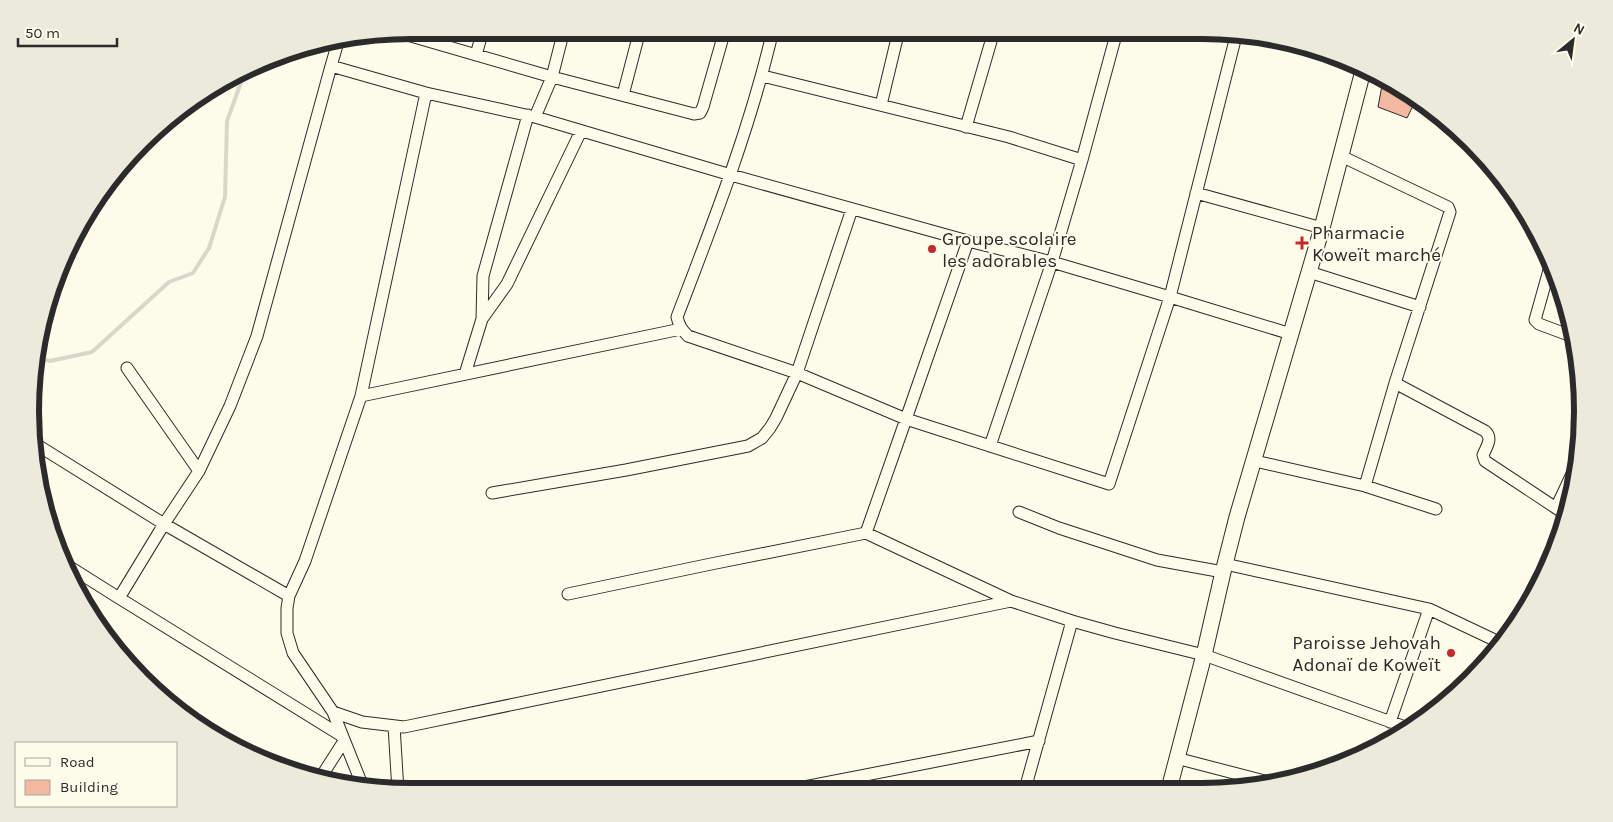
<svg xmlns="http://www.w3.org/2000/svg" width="1613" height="822" font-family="Karla,sans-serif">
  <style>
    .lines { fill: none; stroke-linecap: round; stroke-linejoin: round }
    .stream { stroke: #d8d7c9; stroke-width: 4 }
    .building { fill: #f2b8a0; stroke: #2b2b2b }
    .minor-casing { stroke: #2b2b2b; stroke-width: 13 }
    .tertiary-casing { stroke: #2b2b2b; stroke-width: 17 }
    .minor { stroke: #fdfbea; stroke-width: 11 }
    .tertiary { stroke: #fdfbea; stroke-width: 15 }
    .poi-dot { fill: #c62828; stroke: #fdfbea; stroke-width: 2 }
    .labels { text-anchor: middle; stroke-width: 4; stroke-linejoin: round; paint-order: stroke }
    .poi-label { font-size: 19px; fill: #2b2b2b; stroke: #fdfbea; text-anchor: start }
    .rim { fill: none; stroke: #2b2b2b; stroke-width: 6 }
  </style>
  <rect width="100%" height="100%" fill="#fdfbea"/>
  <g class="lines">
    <!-- stream -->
    <path class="stream" d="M 37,358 L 50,361 L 92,352 L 169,282 L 193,273 L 209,248 L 225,197 L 227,121 L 244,74"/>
  </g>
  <!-- building -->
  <path class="building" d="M 1383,80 L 1390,81 L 1417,98 L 1407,118 L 1378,107 Z"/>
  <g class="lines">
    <defs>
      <path id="minor" d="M 773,30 C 750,129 713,223 677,317 C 679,326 682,330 688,336 L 797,373 L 906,419 L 968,241
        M 397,32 L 552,77 L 564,30
        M 338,42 L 331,66 L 426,93
        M 476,55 L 483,30
        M 331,66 L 257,336 L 230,406 L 199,471 L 164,524 L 119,598 L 342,736
        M 763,76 L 1009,137 L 1082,160
        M 623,95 L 640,30
        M 881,105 L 899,30
        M 535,117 L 552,77 L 694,114 L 700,113 L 703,107 L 725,30
        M 966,127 L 994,31
        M 1341,156 L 1448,207 L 1450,212 L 1395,383 L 1365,486
        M 1196,193 L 1322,228
        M 1551,263 L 1535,320 L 1539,324 L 1574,337
        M 1309,272 L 1420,307
        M 482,319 L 507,284 L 581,131
        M 127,368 L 199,471
        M 465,374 L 482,319 L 483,276 L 528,115
        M 1395,383 L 1485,431 C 1493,438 1487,446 1483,455 L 1485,461 L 1556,508 L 1578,461
        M 361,396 L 681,329
        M 34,443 L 164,524 L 289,596
        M 990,446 L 1052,262 L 1082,160 L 1117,31
        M 1255,461 L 1365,486 L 1436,509
        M 492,493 L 626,470 L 748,446 L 762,438 L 770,428 L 776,418 L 797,373 L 852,209
        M 1556,508 L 1568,516
        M 1019,512 L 1059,528 L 1157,560 L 1223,572
        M 65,564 L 119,598
        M 1225,564 L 1429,609 L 1503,644
        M 568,594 L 711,564 L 866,533
        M 1011,601 L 866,533 L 906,419 L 1109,484 L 1170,297 L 1291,334
        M 333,712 L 362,722 L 404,727 L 1011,601 L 1072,621
        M 1390,722 L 1429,609
        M 394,726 L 398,791
        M 1176,758 L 1272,783
        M 319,780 L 344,741
        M 363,787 L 333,712 L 293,653 L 287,633 L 287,608 L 289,596 L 305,561 L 361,396 L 426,93 L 535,117 L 731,175 L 968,241 L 1052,262 L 1170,297 L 1237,32
        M 1025,789 L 1072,621 L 1115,633 L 1204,655 L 1408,728
        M 789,790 L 1039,741"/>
      <path id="tertiary" d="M 1169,789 L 1204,655 L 1223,572 L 1237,517 L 1322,228 L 1364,67"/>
    </defs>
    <!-- minor casing -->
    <use href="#minor" class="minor-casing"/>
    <!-- tertiary casing -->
    <use href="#tertiary" class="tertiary-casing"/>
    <!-- minor -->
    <use href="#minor" class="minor"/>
    <!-- tertiary -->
    <use href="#tertiary" class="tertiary"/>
  </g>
  <!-- markers -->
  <g class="poi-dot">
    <path d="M1299.5 235.5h5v5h5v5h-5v5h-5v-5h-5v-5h5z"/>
    <circle cx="932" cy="249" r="5"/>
    <circle cx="1451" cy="653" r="5"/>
  </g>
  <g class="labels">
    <!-- poi labels -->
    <g class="poi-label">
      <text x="1312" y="239">Pharmacie<tspan x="1312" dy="22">Koweït marché</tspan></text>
      <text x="942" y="245">Groupe scolaire<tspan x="942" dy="22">les adorables</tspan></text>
      <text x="1441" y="649" text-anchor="end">Paroisse Jehovah<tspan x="1441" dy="22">Adonaï de Koweït</tspan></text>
    </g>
  </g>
  <!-- crop -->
  <path d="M0 0H1613V822H0ZM411 39H1202A372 372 0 0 1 1574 411V411A372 372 0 0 1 1202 783H411A372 372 0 0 1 39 411V411A372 372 0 0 1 411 39Z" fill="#eceadb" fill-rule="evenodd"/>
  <path class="rim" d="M411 39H1202A372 372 0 0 1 1574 411V411A372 372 0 0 1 1202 783H411A372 372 0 0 1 39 411V411A372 372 0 0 1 411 39Z"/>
  <!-- legend -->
  <rect x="15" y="742" width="162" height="65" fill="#fdfbea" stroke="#a9a89e"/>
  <rect x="25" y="758" width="25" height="8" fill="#fdfbea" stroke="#a9a89e"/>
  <text x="60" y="767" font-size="15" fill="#2b2b2b">Road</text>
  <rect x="25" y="780" width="25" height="15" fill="#f2b8a0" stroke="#a9a89e"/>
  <text x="60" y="792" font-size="15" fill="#2b2b2b">Building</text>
  <!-- north arrow -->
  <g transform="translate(1573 40) rotate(29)" stroke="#fdfbea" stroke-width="4" paint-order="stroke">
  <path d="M0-4L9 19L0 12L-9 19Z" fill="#2b2b2b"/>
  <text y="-8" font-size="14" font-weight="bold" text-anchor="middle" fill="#2b2b2b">N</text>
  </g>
  <!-- scale -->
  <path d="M18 38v8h99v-8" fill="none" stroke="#2b2b2b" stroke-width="2.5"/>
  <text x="25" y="38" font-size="15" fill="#2b2b2b" stroke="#fdfbea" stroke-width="4" paint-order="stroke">50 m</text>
</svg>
